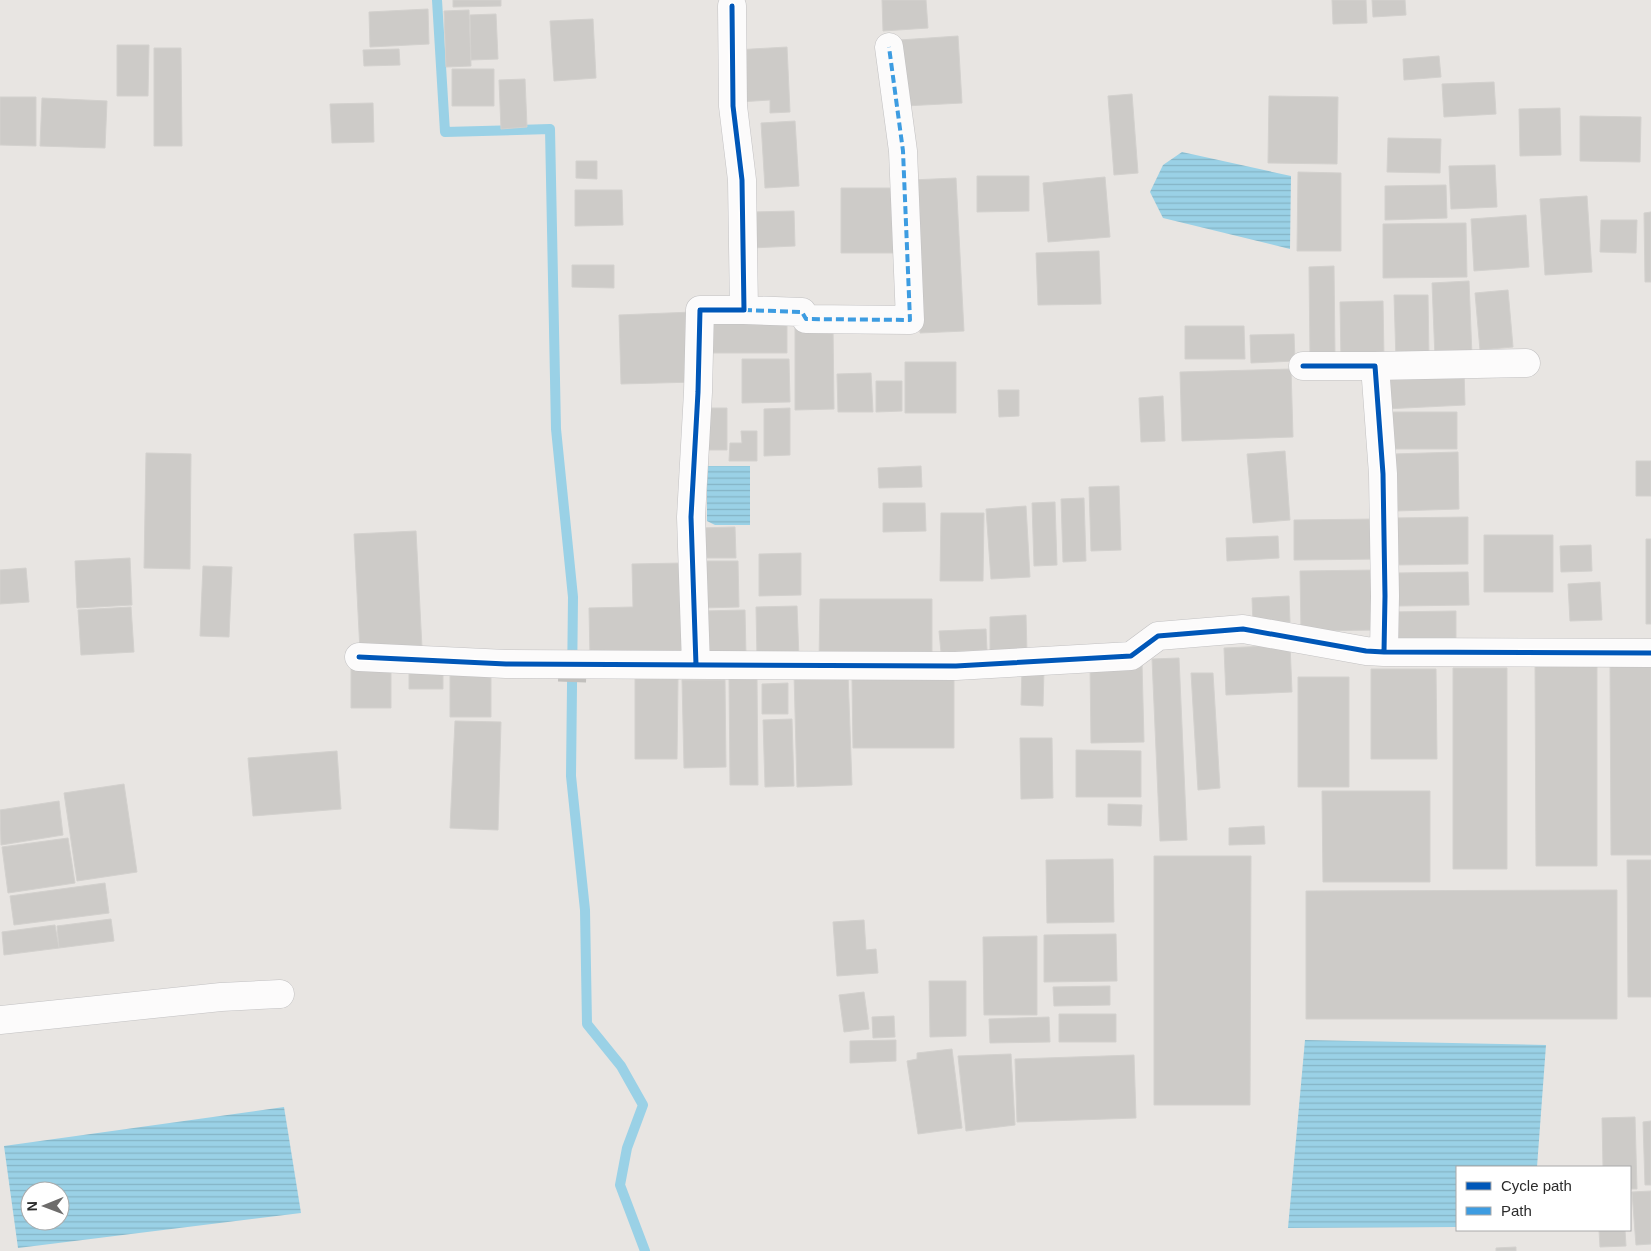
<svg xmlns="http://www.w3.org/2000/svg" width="1651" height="1251" font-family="Helvetica,sans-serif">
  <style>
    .water { fill: url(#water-rules); fill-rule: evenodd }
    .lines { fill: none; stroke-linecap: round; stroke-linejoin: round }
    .stream { stroke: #9ad1e6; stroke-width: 10 }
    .building { fill: #cdcbc8; stroke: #d3d1ce }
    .minor-tunnel { stroke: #c2c0bd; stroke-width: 28; stroke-dasharray: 28 14; stroke-linecap: butt }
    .minor-casing { stroke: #c2c1c2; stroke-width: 29 }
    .minor { stroke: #fcfbfb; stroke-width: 28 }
    .quiet { stroke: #3d9ce1; stroke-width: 4; stroke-dasharray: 8 4; stroke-linecap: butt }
    .cycleway-casing { stroke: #fff; stroke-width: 8 }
    .cycleway { stroke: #0057b8; stroke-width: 5 }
  </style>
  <defs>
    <pattern id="water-rules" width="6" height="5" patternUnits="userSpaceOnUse" patternTransform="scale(1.25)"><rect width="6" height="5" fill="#9ad1e6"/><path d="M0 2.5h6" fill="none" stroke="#85b4c5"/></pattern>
  </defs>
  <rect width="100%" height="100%" fill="#e8e5e2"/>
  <!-- water -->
  <path class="water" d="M 1182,152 L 1291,176 L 1290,249 L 1163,218 L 1150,192 L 1163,165 Z
    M 707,466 L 750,466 L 750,525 L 715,525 L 707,521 Z
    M 1305,1040 L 1546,1045 L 1537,1167 L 1457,1167 L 1457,1227 L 1288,1228 Z
    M 284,1107 L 301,1213 L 18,1248 L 4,1146 ZM 30,1191 L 60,1191 L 60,1221 L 30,1221 Z"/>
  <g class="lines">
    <!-- stream -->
    <path class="stream" d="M 437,0 L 445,132 L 550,129 L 556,429 L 573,597 L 571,776 L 585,910 L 587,1024 L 621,1066 L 643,1105 L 627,1148 L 620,1185 L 645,1251"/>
  </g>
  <!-- building -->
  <path class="building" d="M 453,0 L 501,0 L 501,6 L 453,7 Z
    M 882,0 L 926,0 L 928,28 L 883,31 Z
    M 1332,0 L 1366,0 L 1367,23 L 1333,24 Z
    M 1372,0 L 1405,0 L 1406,15 L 1373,17 Z
    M 428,9 L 429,44 L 370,47 L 369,12 Z
    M 469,10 L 471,66 L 446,67 L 444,11 Z
    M 496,14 L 498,59 L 471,60 L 470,15 Z
    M 593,19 L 596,78 L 554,81 L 550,21 Z
    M 958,36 L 962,103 L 904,106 L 900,40 Z
    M 117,45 L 149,45 L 148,96 L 117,96 Z
    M 787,47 L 790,112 L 770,113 L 770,100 L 738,102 L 735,50 Z
    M 154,48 L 181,48 L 182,146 L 154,146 Z
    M 399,49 L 400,65 L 364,66 L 363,50 Z
    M 1439,56 L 1441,77 L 1404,80 L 1403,59 Z
    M 452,69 L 494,69 L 494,106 L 452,106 Z
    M 525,79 L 527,127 L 501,129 L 499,80 Z
    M 1494,82 L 1496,114 L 1444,117 L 1442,84 Z
    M 1132,94 L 1138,173 L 1114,175 L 1108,96 Z
    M 1269,96 L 1338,97 L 1337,164 L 1268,163 Z
    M 0,97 L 36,97 L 36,146 L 0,145 Z
    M 42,98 L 107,101 L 105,148 L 40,146 Z
    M 373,103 L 374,142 L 332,143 L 330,104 Z
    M 1560,108 L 1561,155 L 1520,156 L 1519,109 Z
    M 1580,116 L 1641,117 L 1640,162 L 1580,161 Z
    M 795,121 L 799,186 L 765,188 L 761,123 Z
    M 1388,138 L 1441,139 L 1440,173 L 1387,172 Z
    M 576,161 L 597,161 L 597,179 L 576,178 Z
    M 1495,165 L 1497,207 L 1451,209 L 1449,166 Z
    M 1298,172 L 1341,173 L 1341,251 L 1297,251 Z
    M 977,176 L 1029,176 L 1029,211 L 977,212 Z
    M 1105,177 L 1110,237 L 1048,242 L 1043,183 Z
    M 956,178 L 964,331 L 920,333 L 912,180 Z
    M 1446,185 L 1447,218 L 1385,220 L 1385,186 Z
    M 841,188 L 898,188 L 899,253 L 841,253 Z
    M 575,190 L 622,190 L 623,225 L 575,226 Z
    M 1587,196 L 1592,272 L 1545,275 L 1540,199 Z
    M 794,211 L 795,246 L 751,248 L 751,212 Z
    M 1651,212 L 1651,282 L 1645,282 L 1644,213 Z
    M 1526,215 L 1529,267 L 1474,271 L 1471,219 Z
    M 1601,220 L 1637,220 L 1636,253 L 1600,252 Z
    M 1466,223 L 1467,277 L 1383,278 L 1383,224 Z
    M 1099,251 L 1101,304 L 1038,305 L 1036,253 Z
    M 572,265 L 614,265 L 614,288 L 572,287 Z
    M 1334,266 L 1335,356 L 1310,356 L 1309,267 Z
    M 1469,281 L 1472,356 L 1435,358 L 1432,283 Z
    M 1508,290 L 1513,347 L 1480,350 L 1475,293 Z
    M 1394,295 L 1428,295 L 1429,359 L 1396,360 Z
    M 1383,301 L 1384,359 L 1341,360 L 1340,302 Z
    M 693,312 L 695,382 L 621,384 L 619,315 Z
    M 787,316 L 787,353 L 707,353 L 707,317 Z
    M 1185,326 L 1244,326 L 1245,359 L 1185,359 Z
    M 795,327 L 833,327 L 834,409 L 795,410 Z
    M 1294,334 L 1295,361 L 1251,363 L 1250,335 Z
    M 742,359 L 789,359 L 790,402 L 742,403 Z
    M 905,362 L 956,362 L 956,413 L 905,413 Z
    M 1291,369 L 1293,437 L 1182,441 L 1180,372 Z
    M 1464,370 L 1465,405 L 1384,409 L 1383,373 Z
    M 871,373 L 873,412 L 838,412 L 837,374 Z
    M 876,381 L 902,381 L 902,411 L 876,412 Z
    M 998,390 L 1019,390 L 1019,416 L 999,417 Z
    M 1163,396 L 1165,441 L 1141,442 L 1139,398 Z
    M 702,408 L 727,408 L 727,450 L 702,450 Z
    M 790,408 L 790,455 L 764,456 L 764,409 Z
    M 1391,412 L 1457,412 L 1457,449 L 1391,449 Z
    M 741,431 L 757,431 L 757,461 L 729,461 L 730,443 L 742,443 Z
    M 1285,451 L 1290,520 L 1253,523 L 1247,454 Z
    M 1458,452 L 1459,509 L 1395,511 L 1393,454 Z
    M 146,453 L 191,454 L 190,569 L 144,568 Z
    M 1636,461 L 1651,461 L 1651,496 L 1636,496 Z
    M 921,466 L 922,487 L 879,488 L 878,468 Z
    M 1119,486 L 1121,550 L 1091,551 L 1089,487 Z
    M 1084,498 L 1086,561 L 1063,562 L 1061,499 Z
    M 1055,502 L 1057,565 L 1034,566 L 1032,503 Z
    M 883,503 L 925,503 L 926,531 L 883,532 Z
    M 1026,506 L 1030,577 L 991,579 L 986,509 Z
    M 941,513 L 984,513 L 983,581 L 940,581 Z
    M 1468,517 L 1468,564 L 1394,565 L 1394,518 Z
    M 1379,519 L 1379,559 L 1294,560 L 1294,520 Z
    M 735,527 L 736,558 L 700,558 L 700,528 Z
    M 416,531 L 422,648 L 360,651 L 354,534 Z
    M 1484,535 L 1553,535 L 1553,592 L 1484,592 Z
    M 1278,536 L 1279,558 L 1227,561 L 1226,538 Z
    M 1646,539 L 1651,539 L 1651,624 L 1646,624 Z
    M 1591,545 L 1592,571 L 1561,572 L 1560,546 Z
    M 801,553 L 801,595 L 759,596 L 759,554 Z
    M 130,558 L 132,605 L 77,608 L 75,561 Z
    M 700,561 L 738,561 L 739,607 L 701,608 Z
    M 683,563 L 685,653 L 590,656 L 589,608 L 633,607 L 632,564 Z
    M 203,566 L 232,567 L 229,637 L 200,636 Z
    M 26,568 L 29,602 L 0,604 L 0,570 Z
    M 1378,570 L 1378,630 L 1301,631 L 1300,571 Z
    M 1468,572 L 1469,605 L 1397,606 L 1396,573 Z
    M 1600,582 L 1602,620 L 1570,621 L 1568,584 Z
    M 1289,596 L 1290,622 L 1253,624 L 1252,598 Z
    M 820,599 L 932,599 L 932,663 L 819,663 Z
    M 797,606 L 799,658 L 757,658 L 756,607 Z
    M 131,607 L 134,652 L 81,655 L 78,610 Z
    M 745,610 L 746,656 L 705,657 L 704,611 Z
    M 1456,611 L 1456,646 L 1390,648 L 1389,612 Z
    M 1026,615 L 1027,654 L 990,655 L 990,617 Z
    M 986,629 L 987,650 L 941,652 L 939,631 Z
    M 1290,645 L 1292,692 L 1226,695 L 1224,648 Z
    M 1179,658 L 1187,840 L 1160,841 L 1152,659 Z
    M 1597,662 L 1597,866 L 1536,866 L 1535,663 Z
    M 1090,663 L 1142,663 L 1144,742 L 1091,743 Z
    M 1651,664 L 1651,855 L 1611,855 L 1610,665 Z
    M 391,665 L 391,708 L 351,708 L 351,666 Z
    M 1022,668 L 1044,669 L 1043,706 L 1021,705 Z
    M 1453,668 L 1507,668 L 1507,869 L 1453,869 Z
    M 1371,669 L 1436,669 L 1437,759 L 1371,759 Z
    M 409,671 L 443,671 L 443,689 L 409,689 Z
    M 848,673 L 852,785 L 797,787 L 794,674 Z
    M 1191,673 L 1213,673 L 1220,788 L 1198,790 Z
    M 450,674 L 491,674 L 491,717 L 450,717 Z
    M 729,677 L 757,677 L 758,785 L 730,785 Z
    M 1298,677 L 1349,677 L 1349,787 L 1298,787 Z
    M 635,679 L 678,679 L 677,759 L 635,759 Z
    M 852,679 L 954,679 L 954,748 L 853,748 Z
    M 682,680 L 725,680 L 726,767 L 684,768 Z
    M 788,683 L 788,714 L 762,714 L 762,684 Z
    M 792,719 L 794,786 L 765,787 L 763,720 Z
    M 455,721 L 501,722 L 498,830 L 450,828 Z
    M 1020,738 L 1052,738 L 1053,798 L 1021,799 Z
    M 1076,750 L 1141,751 L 1141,797 L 1076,797 Z
    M 337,751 L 341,809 L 253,816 L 248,758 Z
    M 124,784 L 137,872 L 77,881 L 64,793 Z
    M 1322,791 L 1430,791 L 1430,882 L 1323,882 Z
    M 59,801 L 63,835 L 1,845 L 0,810 Z
    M 1108,804 L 1142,805 L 1141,826 L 1108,825 Z
    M 1264,826 L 1265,844 L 1229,845 L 1229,828 Z
    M 68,838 L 75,883 L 8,893 L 2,847 Z
    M 1154,856 L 1251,856 L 1250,1105 L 1154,1105 Z
    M 1113,859 L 1114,922 L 1047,923 L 1046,860 Z
    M 1627,860 L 1651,860 L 1651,997 L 1628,997 Z
    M 105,883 L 109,913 L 14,925 L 10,896 Z
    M 1617,890 L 1617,1019 L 1306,1019 L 1306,891 Z
    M 111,919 L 114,941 L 59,948 L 57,926 Z
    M 864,920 L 866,950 L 876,949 L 878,973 L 837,976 L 833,922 Z
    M 55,925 L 59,948 L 4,955 L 2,932 Z
    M 1116,934 L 1117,981 L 1044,982 L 1044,935 Z
    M 1037,936 L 1037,1015 L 984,1015 L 983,937 Z
    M 929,981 L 966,981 L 966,1036 L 930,1037 Z
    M 1110,986 L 1110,1005 L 1054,1006 L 1053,987 Z
    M 864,992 L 869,1029 L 844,1032 L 839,995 Z
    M 1059,1014 L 1116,1014 L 1116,1042 L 1059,1042 Z
    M 894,1016 L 895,1037 L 873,1038 L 872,1017 Z
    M 1049,1017 L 1050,1042 L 990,1043 L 989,1019 Z
    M 896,1040 L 896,1061 L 850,1063 L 850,1041 Z
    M 952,1049 L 962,1128 L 918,1134 L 907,1061 L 917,1059 L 917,1053 Z
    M 1011,1054 L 1015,1125 L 966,1131 L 958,1056 Z
    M 1134,1055 L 1136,1118 L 1017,1122 L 1015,1059 Z
    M 1635,1117 L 1637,1189 L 1630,1189 L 1630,1167 L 1603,1167 L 1602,1118 Z
    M 1651,1121 L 1651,1185 L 1645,1185 L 1643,1122 Z
    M 1651,1191 L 1651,1244 L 1636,1245 L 1632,1192 Z
    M 1599,1230 L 1625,1230 L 1626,1246 L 1600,1247 Z
    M 1516,1247 L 1516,1251 L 1496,1251 L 1496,1248 Z"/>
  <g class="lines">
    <!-- minor-tunnel -->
    <path class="minor-tunnel" d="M 572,682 L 573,650"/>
    <defs>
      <path id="minor" d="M 744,310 L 802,312 L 806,319 L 910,320 L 903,151 L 889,47
        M 1303,366 L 1375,366 L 1383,474 L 1385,596 L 1384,652
        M 1375,366 L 1526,363
        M 359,657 L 506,664 L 956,666 L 1131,656 L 1158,636 L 1243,629 L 1366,651 L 1384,652 L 1651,653
        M 696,665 L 691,517 L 698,392 L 700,310 L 744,310 L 742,180 L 733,106 L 732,6
        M 0,1020 L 221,997 L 280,994"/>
    </defs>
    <!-- minor casing -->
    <use href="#minor" class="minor-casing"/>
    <!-- minor -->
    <use href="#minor" class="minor"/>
    <!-- quiet -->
    <path class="quiet" d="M 744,310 L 802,312 L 806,319 L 910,320 L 903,151 L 889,47"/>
    <defs>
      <path id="cycleway" d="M 1303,366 L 1375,366 L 1383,474 L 1385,596 L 1384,652
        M 359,657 L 506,664 L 956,666 L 1131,656 L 1158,636 L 1243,629 L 1366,651 L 1384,652 L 1651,653
        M 696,665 L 691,517 L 698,392 L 700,310 L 744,310 L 742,180 L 733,106 L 732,6"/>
    </defs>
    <!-- cycleway casing -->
    <use href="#cycleway" class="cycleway-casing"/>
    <!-- cycleway -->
    <use href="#cycleway" class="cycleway"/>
  </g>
  <!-- legend -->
  <rect x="1456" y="1166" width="175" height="65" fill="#ffffff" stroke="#aaaaaa"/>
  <rect x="1466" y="1182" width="25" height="8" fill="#0057b8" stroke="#aaaaaa"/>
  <text x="1501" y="1191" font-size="15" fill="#2b2b2b">Cycle path</text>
  <rect x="1466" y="1207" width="25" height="8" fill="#3d9ce1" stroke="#aaaaaa"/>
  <text x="1501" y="1216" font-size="15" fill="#2b2b2b">Path</text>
  <!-- north arrow -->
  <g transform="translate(45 1206) rotate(269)"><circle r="24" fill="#ffffff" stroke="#aaaaaa"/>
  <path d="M0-4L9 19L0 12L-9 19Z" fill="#6d6c6b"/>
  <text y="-8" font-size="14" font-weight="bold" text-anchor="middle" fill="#2b2b2b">N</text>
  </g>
</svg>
